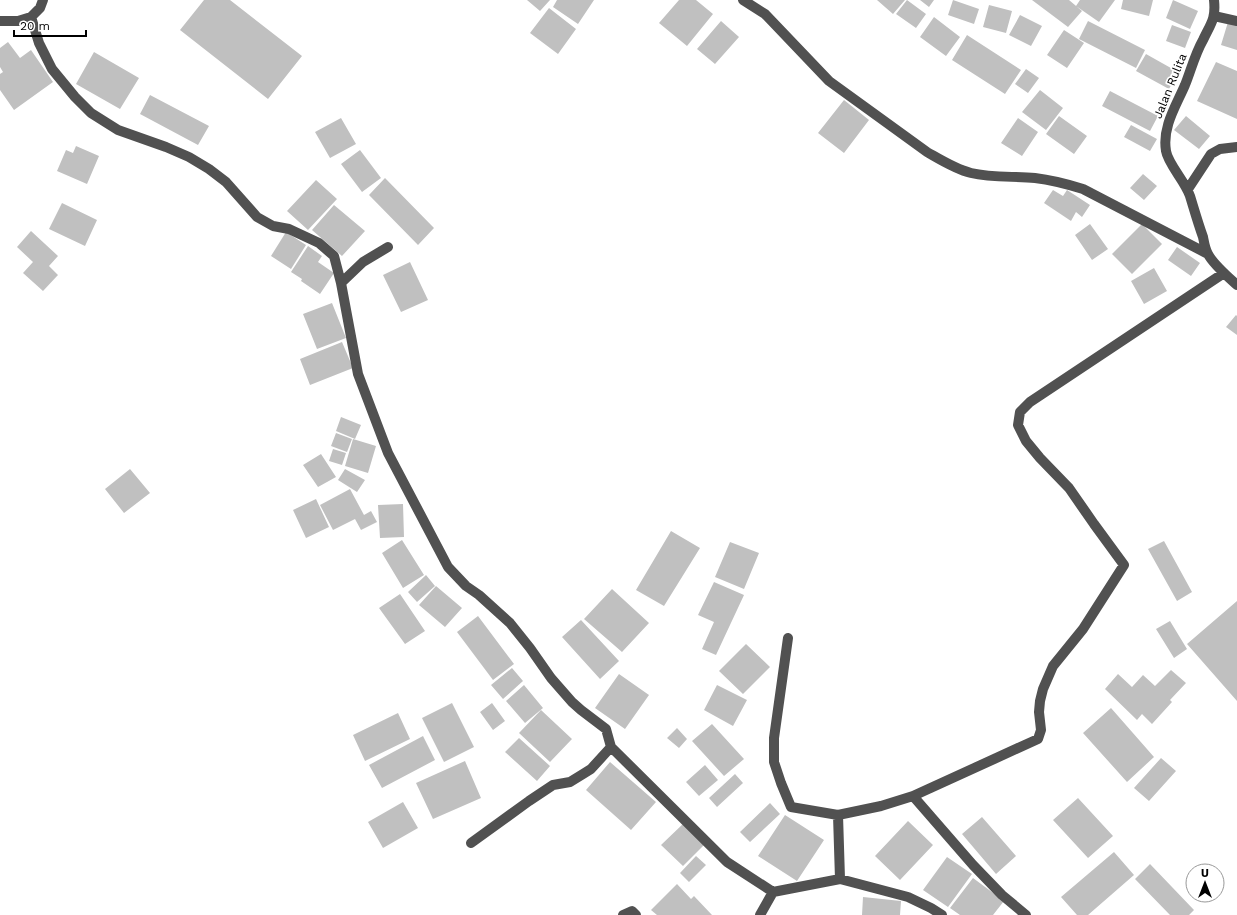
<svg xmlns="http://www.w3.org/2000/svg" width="1237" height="915" font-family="'Work Sans',sans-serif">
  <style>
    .building { fill: #c0c0c0 }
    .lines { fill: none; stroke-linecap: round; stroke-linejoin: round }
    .minor { stroke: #515151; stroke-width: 10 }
    .labels { text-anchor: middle; stroke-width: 3.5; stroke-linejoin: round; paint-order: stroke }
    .street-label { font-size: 12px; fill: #000; stroke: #fff }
  </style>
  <rect width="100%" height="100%" fill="#fff"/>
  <!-- building -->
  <path class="building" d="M 204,0 L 230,0 L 302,56 L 268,99 L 180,30 Z
    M 527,0 L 550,0 L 540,11 Z
    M 557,0 L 594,0 L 578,24 L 553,7 Z
    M 679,0 L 696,0 L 713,14 L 687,46 L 659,23 Z
    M 877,0 L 905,0 L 893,14 Z
    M 907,0 L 926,14 L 916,28 L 896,14 Z
    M 920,0 L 934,0 L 929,7 Z
    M 953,0 L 979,9 L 974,24 L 948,15 Z
    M 1032,0 L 1069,0 L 1082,11 L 1068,27 Z
    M 1080,0 L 1115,0 L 1099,22 L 1076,6 Z
    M 1123,0 L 1153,0 L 1149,16 L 1121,9 Z
    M 1173,0 L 1198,11 L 1190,29 L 1166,18 Z
    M 989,5 L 1012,11 L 1006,33 L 983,27 Z
    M 549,8 L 576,29 L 558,54 L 530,33 Z
    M 1020,15 L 1042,26 L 1031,46 L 1009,35 Z
    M 934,17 L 960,37 L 946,56 L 920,37 Z
    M 721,21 L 739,37 L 715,64 L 697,49 Z
    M 1088,21 L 1145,50 L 1136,68 L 1079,39 Z
    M 1228,22 L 1237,25 L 1237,50 L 1221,45 Z
    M 1172,25 L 1191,32 L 1185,48 L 1166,41 Z
    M 1064,30 L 1084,43 L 1067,68 L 1047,55 Z
    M 967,35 L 1021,70 L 1005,94 L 952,60 Z
    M 8,42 L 20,58 L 31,50 L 53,82 L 14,110 L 0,90 L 0,74 L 3,72 L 0,67 L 0,48 Z
    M 94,52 L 139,78 L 120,109 L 76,84 Z
    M 1146,54 L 1178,72 L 1169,89 L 1136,71 Z
    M 1216,62 L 1237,71 L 1237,119 L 1197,101 Z
    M 1026,69 L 1039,78 L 1028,93 L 1015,84 Z
    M 1040,90 L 1063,108 L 1046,130 L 1022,112 Z
    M 1110,91 L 1158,116 L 1150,131 L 1102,106 Z
    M 150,95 L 209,126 L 198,145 L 140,114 Z
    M 844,100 L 869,120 L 844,153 L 818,133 Z
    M 1059,116 L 1087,136 L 1074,154 L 1046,134 Z
    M 1186,116 L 1210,136 L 1199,149 L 1174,130 Z
    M 341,118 L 356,144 L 330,158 L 315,132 Z
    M 1018,118 L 1038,132 L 1022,156 L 1001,143 Z
    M 1131,125 L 1157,139 L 1150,151 L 1124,137 Z
    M 76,146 L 99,156 L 87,184 L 57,171 L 66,150 L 73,153 Z
    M 360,150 L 381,178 L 362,192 L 341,164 Z
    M 1143,174 L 1157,186 L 1144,200 L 1130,188 Z
    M 385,178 L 434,228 L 418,245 L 369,195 Z
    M 316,180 L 337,199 L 308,230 L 287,211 Z
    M 1053,190 L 1063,196 L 1067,190 L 1090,205 L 1082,217 L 1076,212 L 1071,221 L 1044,203 Z
    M 62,203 L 97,220 L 85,246 L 49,229 Z
    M 334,205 L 365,231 L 342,256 L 312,230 Z
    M 1090,224 L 1108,249 L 1092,260 L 1075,235 Z
    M 1142,224 L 1162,244 L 1132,274 L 1112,254 Z
    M 31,231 L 58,256 L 49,266 L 58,275 L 43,291 L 23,273 L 33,262 L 17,247 Z
    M 286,232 L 306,245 L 291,269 L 271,256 Z
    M 308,246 L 322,256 L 318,262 L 334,273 L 320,294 L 301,281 L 302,279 L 291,272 Z
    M 1177,247 L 1200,263 L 1191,276 L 1168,260 Z
    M 410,262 L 428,300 L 401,312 L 383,275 Z
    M 1154,268 L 1167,291 L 1144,304 L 1131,281 Z
    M 332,303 L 346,338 L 317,349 L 303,314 Z
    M 1236,315 L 1237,316 L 1237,335 L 1226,327 Z
    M 342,342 L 353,368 L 310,385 L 300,359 Z
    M 341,417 L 361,425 L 355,439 L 336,431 Z
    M 336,433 L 352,439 L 347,452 L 331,446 Z
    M 353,439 L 376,446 L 368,473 L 345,466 Z
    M 333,449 L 346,453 L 342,465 L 329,461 Z
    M 321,454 L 336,477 L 318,487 L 303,465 Z
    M 130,469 L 150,493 L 124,513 L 105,489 Z
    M 345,469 L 365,480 L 357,492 L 338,480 Z
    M 350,489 L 364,515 L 371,511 L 377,522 L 361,530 L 355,519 L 333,530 L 320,505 Z
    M 316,499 L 329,527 L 306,538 L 293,510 Z
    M 403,504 L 404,537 L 380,538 L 378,505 Z
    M 671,531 L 700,548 L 664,606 L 636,590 Z
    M 402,540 L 424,575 L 403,588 L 382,553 Z
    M 1164,541 L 1192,592 L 1177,601 L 1148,549 Z
    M 730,542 L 759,553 L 744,589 L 715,577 Z
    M 426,575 L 435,586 L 417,602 L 408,592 Z
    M 714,582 L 744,595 L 716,655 L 702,649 L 714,622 L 698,615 Z
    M 436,586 L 462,608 L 445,627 L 419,605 Z
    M 612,589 L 649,623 L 622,652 L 584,619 Z
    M 400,594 L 425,631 L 405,644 L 379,608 Z
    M 1237,601 L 1237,701 L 1187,644 Z
    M 478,616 L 514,664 L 493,680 L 457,632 Z
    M 581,620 L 619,661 L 600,679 L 562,637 Z
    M 1170,621 L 1187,649 L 1174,658 L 1156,629 Z
    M 746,644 L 770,667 L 743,694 L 719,671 Z
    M 512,668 L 523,681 L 503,699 L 491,685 Z
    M 1171,670 L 1186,683 L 1170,700 L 1172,702 L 1152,724 L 1142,714 L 1137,720 L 1105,689 L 1118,674 L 1132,687 L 1143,675 L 1155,686 Z
    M 619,674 L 649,695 L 625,729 L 595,708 Z
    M 524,685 L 543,708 L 525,723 L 506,701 Z
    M 717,685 L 747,700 L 733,726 L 704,710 Z
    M 452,703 L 474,747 L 444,762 L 422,718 Z
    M 492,703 L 505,721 L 493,730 L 480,712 Z
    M 1111,708 L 1154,757 L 1127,782 L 1083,733 Z
    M 541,710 L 572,739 L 550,762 L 519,733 Z
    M 398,713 L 410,739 L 365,761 L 353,735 Z
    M 712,724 L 744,759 L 724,776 L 692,741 Z
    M 677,728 L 687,739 L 679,748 L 667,738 Z
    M 423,736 L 435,760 L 382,788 L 369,765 Z
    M 519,738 L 550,766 L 537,781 L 505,752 Z
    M 1161,758 L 1176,771 L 1149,801 L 1134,788 Z
    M 465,761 L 481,798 L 433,819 L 416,783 Z
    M 610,762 L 656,802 L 631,830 L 586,790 Z
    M 705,765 L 718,780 L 699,796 L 686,782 Z
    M 735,774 L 743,783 L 717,807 L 709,798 Z
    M 1078,798 L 1113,836 L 1088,858 L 1053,820 Z
    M 403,802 L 418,828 L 383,848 L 368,822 Z
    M 770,803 L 780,814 L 750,842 L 740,832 Z
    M 785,815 L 824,840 L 797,881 L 758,856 Z
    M 982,817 L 1016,856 L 996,874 L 962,834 Z
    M 908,821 L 933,845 L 900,880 L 875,856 Z
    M 685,822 L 706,843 L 683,866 L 661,845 Z
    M 1114,852 L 1134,875 L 1088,915 L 1077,915 L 1061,897 Z
    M 696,856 L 706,865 L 689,882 L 680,873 Z
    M 947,857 L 972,874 L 948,907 L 923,890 Z
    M 1150,864 L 1194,910 L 1189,915 L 1170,915 L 1135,879 Z
    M 973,878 L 1004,901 L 993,915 L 960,915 L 950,908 Z
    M 677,884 L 691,899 L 694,896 L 712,915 L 657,915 L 651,910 Z
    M 863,897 L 901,901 L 900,915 L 862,915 Z"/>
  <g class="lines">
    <!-- minor -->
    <path class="minor" d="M 43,0 L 40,8 L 31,17 L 39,43 L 52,69 L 75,97 L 91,113 L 118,130 L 166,147 L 189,157 L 209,169 L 226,182 L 257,217 L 273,226 L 289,229 L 319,243 L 334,256 L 341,283 L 358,374 L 388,453 L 448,567 L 466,586 L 479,595 L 510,623 L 530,648 L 551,678 L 572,702 L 581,710 L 606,729 L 611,747 L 727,862 L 773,892 L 840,879 L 838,815 L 881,806 L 913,796 L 1038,739 L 1041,730 L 1039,712 L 1040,701 L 1043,689 L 1053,666 L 1083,629 L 1124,565 L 1094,524 L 1069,488 L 1040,458 L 1026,441 L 1018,425 L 1020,412 L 1030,402 L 1224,273
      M 743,0 L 765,14 L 829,81 L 927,152 C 941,160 955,169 971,173 C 992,178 1014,176 1035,178 C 1052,180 1067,184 1083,189 L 1208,254
      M 1214,0 C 1216,19 1211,23 1203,40 C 1195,54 1191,70 1185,85 C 1176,106 1162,127 1166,151 C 1168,164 1185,181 1190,196 C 1194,209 1198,223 1203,237 C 1204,242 1205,249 1208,254 C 1213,264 1228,277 1237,285
      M 1214,16 L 1237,21
      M 0,21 L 18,21 L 31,17
      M 1188,189 L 1211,154 L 1220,149 L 1237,147
      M 341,283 L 363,262 L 388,247
      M 788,638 L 774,738 L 774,762 L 781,783 L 791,807 L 838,815
      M 913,796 L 973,865 L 1002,895 L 1026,915
      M 471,843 L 529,801 L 553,785 L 570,782 L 583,774 L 591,769 L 611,747
      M 840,879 L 908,897 L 931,908 L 942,915
      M 623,915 L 632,911 L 636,915
      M 760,915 L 773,892"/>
  </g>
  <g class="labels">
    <!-- street labels -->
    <g class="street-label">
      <text transform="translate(1170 86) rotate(-68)" y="4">Jalan Rulita</text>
    </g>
  </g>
  <!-- north arrow -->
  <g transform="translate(1205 883)"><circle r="19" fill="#ffffff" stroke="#999999"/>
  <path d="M0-3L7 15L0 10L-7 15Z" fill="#000000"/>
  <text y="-6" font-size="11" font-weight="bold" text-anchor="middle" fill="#000000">U</text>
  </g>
  <!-- scale -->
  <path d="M14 30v6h72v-6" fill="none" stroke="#000000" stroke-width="2"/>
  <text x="20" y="30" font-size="12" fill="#000000" stroke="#ffffff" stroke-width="3" paint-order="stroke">20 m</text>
</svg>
